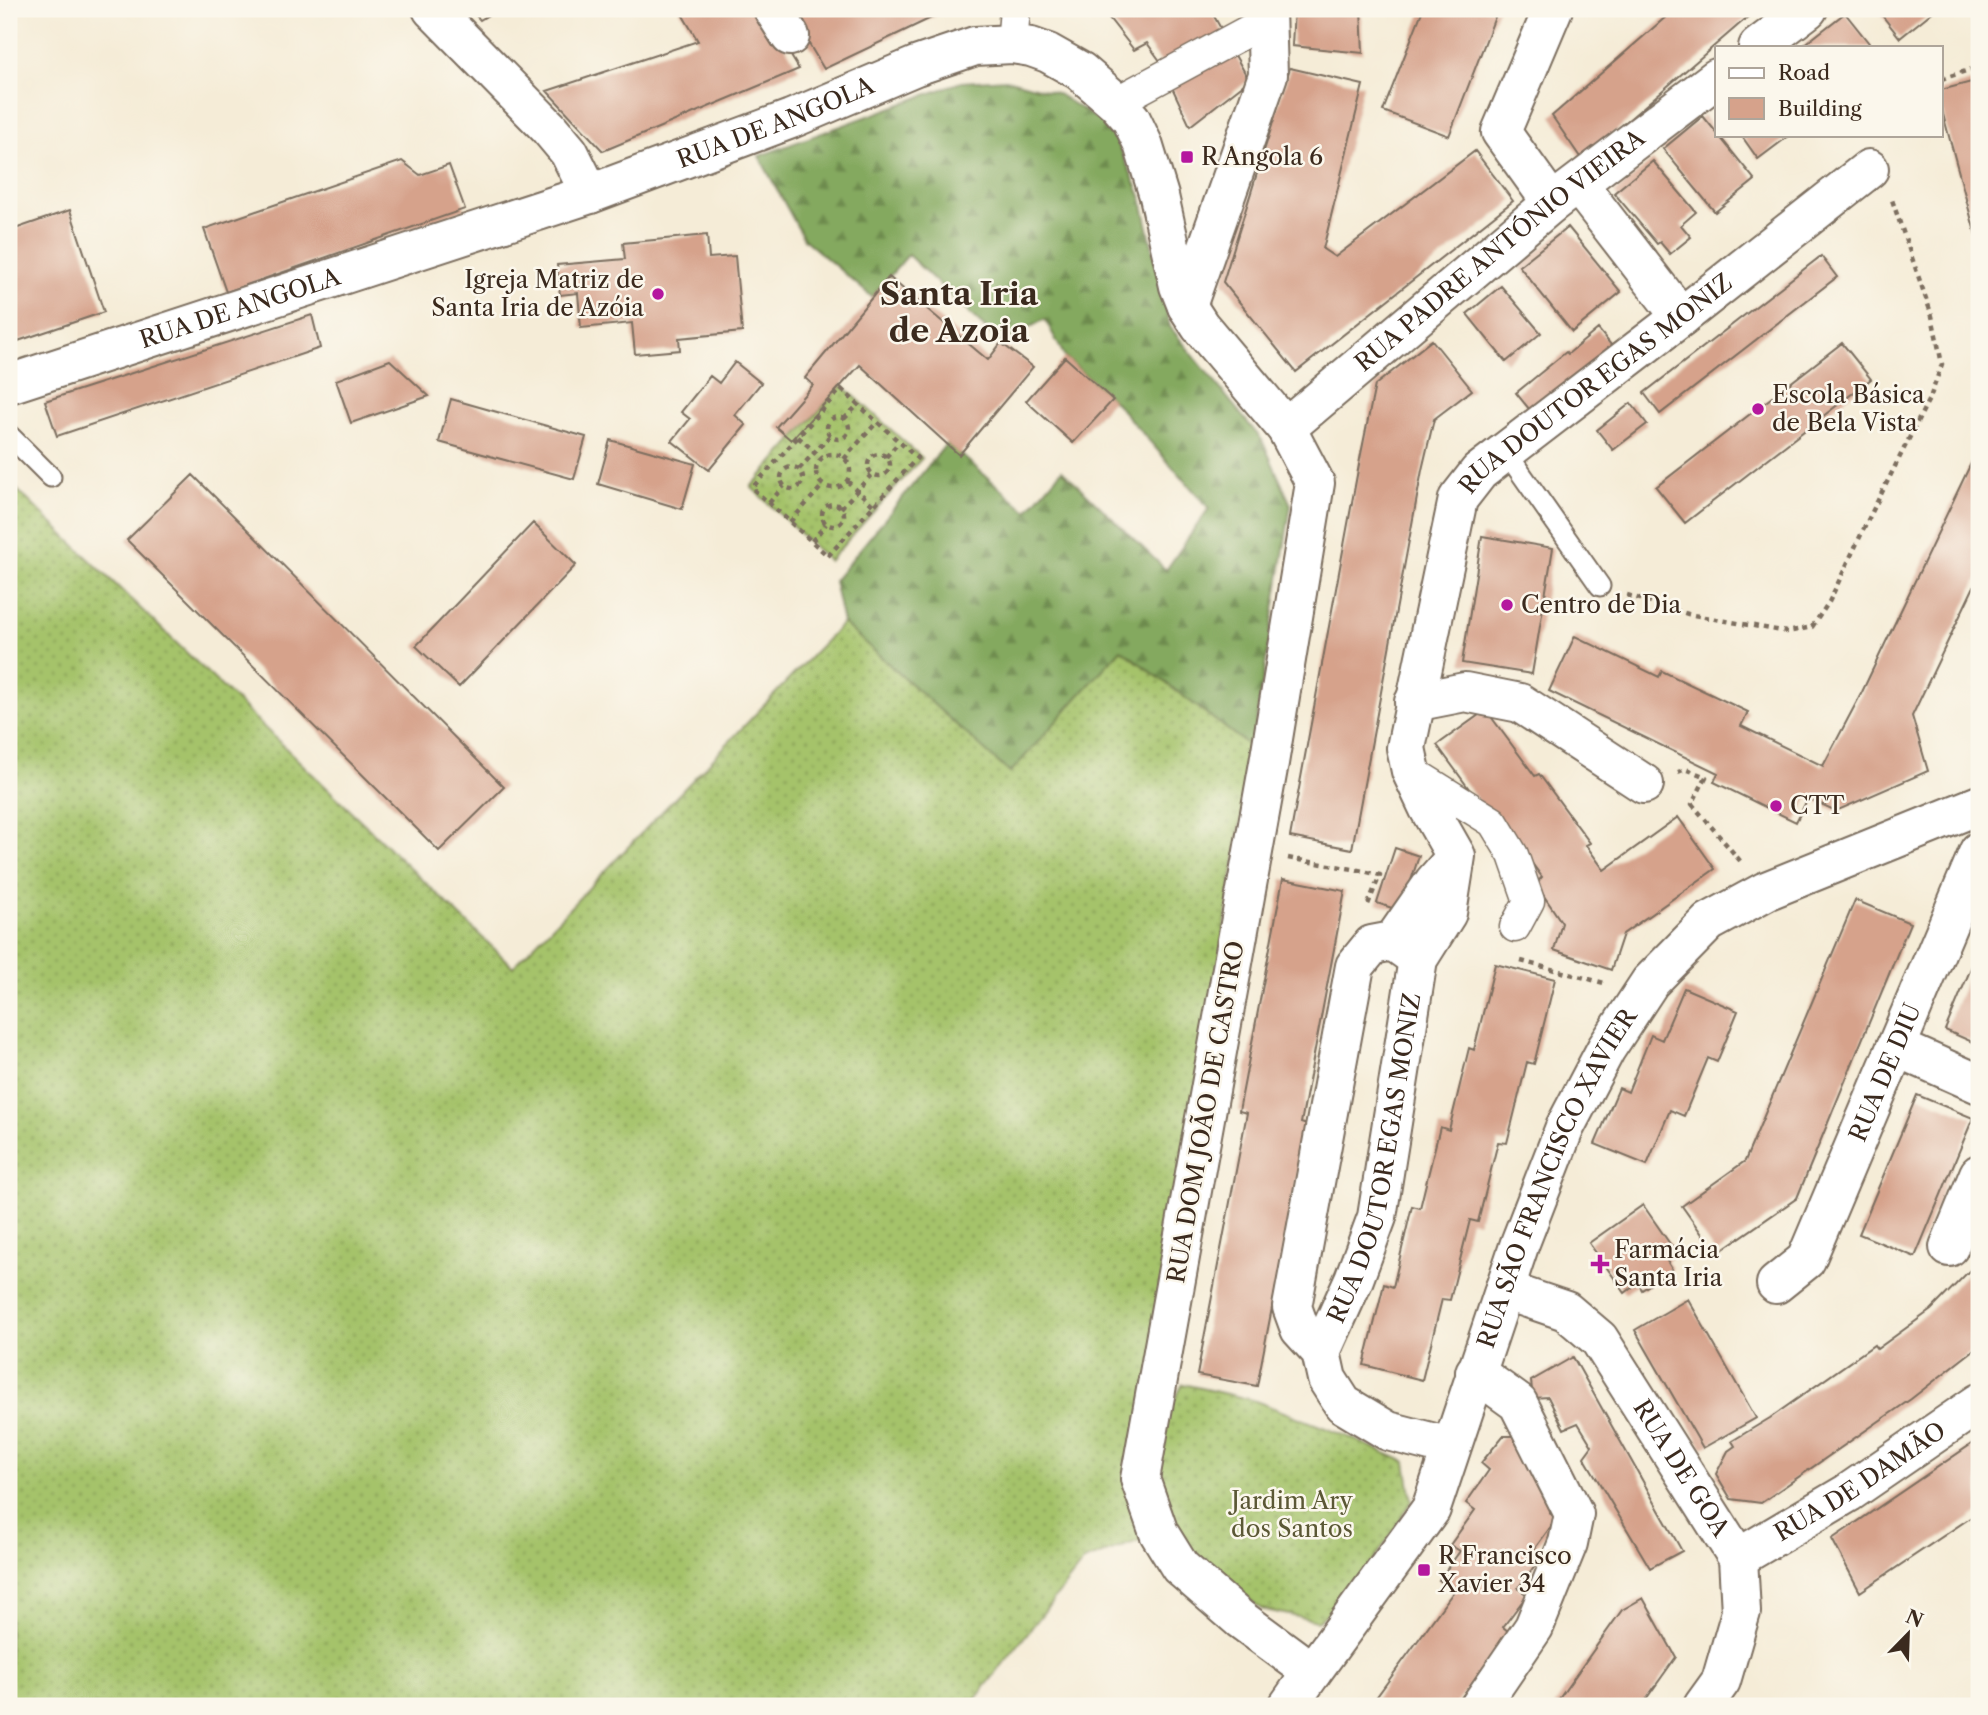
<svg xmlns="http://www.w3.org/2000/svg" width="1988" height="1715" font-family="'Libre Caslon Text',serif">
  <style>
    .grass { fill: url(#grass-dots); stroke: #707644; stroke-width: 2 }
    .forest { fill: url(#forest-firs); stroke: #606a3e; stroke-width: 2 }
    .building { fill: #d6a28b }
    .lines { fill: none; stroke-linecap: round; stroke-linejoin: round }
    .service-casing { stroke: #7c6e5f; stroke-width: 23 }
    .pedestrian-casing { stroke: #7c6e5f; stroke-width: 33 }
    .minor-casing { stroke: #7c6e5f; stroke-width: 42 }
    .tertiary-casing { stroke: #7c6e5f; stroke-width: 42 }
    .path { stroke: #7c6e5f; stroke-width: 4.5; stroke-dasharray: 5 5; stroke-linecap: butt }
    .service { stroke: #fff; stroke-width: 19 }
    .pedestrian { stroke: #fff; stroke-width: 30 }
    .minor { stroke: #fff; stroke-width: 38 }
    .tertiary { stroke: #fff; stroke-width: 38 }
    .poi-dot { fill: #b5179e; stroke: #fbf7ec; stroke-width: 2.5 }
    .labels { text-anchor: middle; stroke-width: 5; stroke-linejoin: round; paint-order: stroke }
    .street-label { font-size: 24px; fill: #3b2a1e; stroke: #fbf7ec }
    .poi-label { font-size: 24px; fill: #3b2a1e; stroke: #fbf7ec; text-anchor: start }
    .park-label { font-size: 24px; fill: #5b5835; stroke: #fbf7ec }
    .district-label { font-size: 32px; font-weight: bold; fill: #3b2a1e; stroke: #fbf7ec }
  </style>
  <defs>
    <pattern id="grass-dots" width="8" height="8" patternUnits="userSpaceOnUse" patternTransform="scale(1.75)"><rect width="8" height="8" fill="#a5c36b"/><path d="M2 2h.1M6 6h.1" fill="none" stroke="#889f57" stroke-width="1.8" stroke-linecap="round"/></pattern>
    <pattern id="forest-firs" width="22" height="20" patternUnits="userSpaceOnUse" patternTransform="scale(1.75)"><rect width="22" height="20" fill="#84a95f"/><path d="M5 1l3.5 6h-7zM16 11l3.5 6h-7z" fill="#6d8a4e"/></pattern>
  </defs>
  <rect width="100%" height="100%" fill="#fbf7ec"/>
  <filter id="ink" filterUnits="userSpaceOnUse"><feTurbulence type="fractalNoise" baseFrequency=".0143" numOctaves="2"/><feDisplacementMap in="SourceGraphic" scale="14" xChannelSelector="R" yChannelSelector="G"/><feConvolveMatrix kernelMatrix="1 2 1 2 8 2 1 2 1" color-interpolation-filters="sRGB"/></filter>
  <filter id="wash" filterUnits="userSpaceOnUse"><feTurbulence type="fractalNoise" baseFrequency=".00686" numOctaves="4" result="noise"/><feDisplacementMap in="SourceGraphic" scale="28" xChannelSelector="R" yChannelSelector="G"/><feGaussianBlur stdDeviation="1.57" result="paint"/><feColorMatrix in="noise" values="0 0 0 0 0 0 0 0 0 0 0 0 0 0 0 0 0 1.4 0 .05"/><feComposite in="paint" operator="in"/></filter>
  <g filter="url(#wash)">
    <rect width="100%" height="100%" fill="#f5ecd7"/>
    <!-- grass -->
    <path class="grass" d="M 842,385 L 922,458 L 829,561 L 751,487 Z
      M 9,482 L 513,967 L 843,623 L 1010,772 L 1121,649 L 1252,748 L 1140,1479 L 1159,1533 L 1084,1561 L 970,1706 L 9,1706 Z
      M 1183,1384 L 1253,1400 L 1351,1438 L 1406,1462 L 1412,1501 L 1389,1538 L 1346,1600 L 1317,1621 L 1261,1609 L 1182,1543 L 1159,1485 L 1161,1424 Z"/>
    <!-- forest -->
    <path class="forest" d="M 1006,79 L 1056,93 L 1111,128 L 1141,196 L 1170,327 L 1262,440 L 1291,505 L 1252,748 L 1121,649 L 1010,773 L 843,623 L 834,581 L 947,443 L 1027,511 L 1062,470 L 1166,570 L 1209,508 L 1113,400 L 1065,357 L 1045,319 L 1001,343 L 908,255 L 872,297 L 804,239 L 759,156 L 961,82 Z"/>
    <g id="blocks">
      <!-- building -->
      <path class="building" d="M 470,9 L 498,9 L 480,20 Z
        M 679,9 L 762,9 L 799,69 L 603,151 L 547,91 L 698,41 Z
        M 788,9 L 950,9 L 824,69 Z
        M 1102,9 L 1210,9 L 1224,34 L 1163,65 L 1147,43 L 1134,50 Z
        M 1294,9 L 1361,9 L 1363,53 L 1292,46 Z
        M 1423,9 L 1498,9 L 1449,136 L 1383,111 Z
        M 1675,9 L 1757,9 L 1582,160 L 1552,116 Z
        M 1877,9 L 1936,9 L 1900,38 Z
        M 1845,13 L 1872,47 L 1805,47 L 1804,45 Z
        M 1232,50 L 1249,80 L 1190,126 L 1170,83 Z
        M 1290,68 L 1363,85 L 1323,249 L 1335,257 L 1475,151 L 1513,201 L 1296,372 L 1223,282 Z
        M 1979,80 L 1979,243 L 1978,243 L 1941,107 L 1941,90 Z
        M 1703,116 L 1755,180 L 1715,212 L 1663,149 Z
        M 1741,135 L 1790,135 L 1758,159 Z
        M 402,161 L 420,175 L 449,165 L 465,209 L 226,292 L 204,229 Z
        M 1653,161 L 1696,212 L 1681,225 L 1691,237 L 1670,254 L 1660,242 L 1657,244 L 1614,193 Z
        M 70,210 L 104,312 L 9,344 L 9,231 Z
        M 1568,227 L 1621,292 L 1572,332 L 1519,266 Z
        M 707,235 L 709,258 L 735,256 L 742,332 L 679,338 L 680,350 L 635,354 L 632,323 L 581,328 L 578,293 L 560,295 L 557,265 L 625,259 L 623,243 Z
        M 1821,256 L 1837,277 L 1660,414 L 1644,393 Z
        M 889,277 L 988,360 L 1001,343 L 1033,367 L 959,455 L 860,365 L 791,440 L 776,427 L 813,385 L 805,378 Z
        M 1501,286 L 1541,333 L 1506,362 L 1467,314 Z
        M 312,315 L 320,348 L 57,436 L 45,401 Z
        M 1598,329 L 1616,351 L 1534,415 L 1516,393 L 1566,352 L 1568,354 Z
        M 1432,340 L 1472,390 L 1434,419 L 1422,470 L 1352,849 L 1290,837 L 1360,459 L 1375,385 Z
        M 1842,343 L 1871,379 L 1685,523 L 1656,487 Z
        M 1065,357 L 1113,400 L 1073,443 L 1026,401 Z
        M 390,360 L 429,396 L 351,423 L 336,380 Z
        M 735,362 L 761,383 L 735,415 L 746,425 L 709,470 L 672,441 L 690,419 L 681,412 L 710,376 L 719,383 Z
        M 451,399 L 586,437 L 574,479 L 439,442 Z
        M 1631,403 L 1647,424 L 1613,450 L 1597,430 Z
        M 610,440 L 695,464 L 682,509 L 598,484 Z
        M 1974,457 L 1979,460 L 1979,576 L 1912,716 L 1928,771 L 1836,811 L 1808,798 L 1796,822 L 1714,782 L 1718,773 L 1549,691 L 1575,636 L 1659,677 L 1662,671 L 1748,712 L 1741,726 L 1823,766 L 1862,692 Z
        M 193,475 L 504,787 L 439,851 L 127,540 Z
        M 533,523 L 576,565 L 459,687 L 416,646 Z
        M 1482,536 L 1553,548 L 1532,674 L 1462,663 Z
        M 1486,710 L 1535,776 L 1539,774 L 1590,843 L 1586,845 L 1604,870 L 1678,817 L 1715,869 L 1623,934 L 1611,970 L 1554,950 L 1562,923 L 1536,884 L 1542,877 L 1492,809 L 1486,812 L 1437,745 Z
        M 1395,848 L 1419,856 L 1401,911 L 1377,903 Z
        M 1283,879 L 1345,891 L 1301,1123 L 1307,1125 L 1257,1386 L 1197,1375 L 1247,1113 L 1239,1111 Z
        M 1855,900 L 1910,923 L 1797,1198 L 1716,1254 L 1682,1206 L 1745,1161 Z
        M 1979,949 L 1979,1045 L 1945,1030 Z
        M 1495,964 L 1555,979 L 1534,1064 L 1527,1062 L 1507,1143 L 1498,1142 L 1478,1222 L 1470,1220 L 1450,1300 L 1442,1299 L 1422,1380 L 1364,1365 L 1384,1284 L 1393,1287 L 1412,1206 L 1420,1208 L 1440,1127 L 1449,1130 L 1469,1048 L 1474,1050 Z
        M 1684,988 L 1738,1011 L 1717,1062 L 1708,1058 L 1684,1116 L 1670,1110 L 1647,1165 L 1595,1144 L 1619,1088 L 1628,1092 L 1651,1035 L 1662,1040 Z
        M 1917,1095 L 1973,1118 L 1915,1257 L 1859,1234 Z
        M 1643,1205 L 1677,1254 L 1667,1261 L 1672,1269 L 1642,1290 L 1638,1283 L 1625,1293 L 1589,1243 Z
        M 1979,1256 L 1979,1346 L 1911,1399 L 1761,1503 L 1731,1499 L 1716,1474 L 1728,1451 L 1735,1446 L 1732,1441 L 1770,1418 L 1874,1345 L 1877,1349 L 1931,1310 L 1973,1267 Z
        M 1688,1299 L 1756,1418 L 1703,1448 L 1635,1330 Z
        M 1573,1357 L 1682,1551 L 1650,1568 L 1584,1457 L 1592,1446 L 1578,1423 L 1564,1429 L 1548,1397 L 1533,1398 L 1531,1381 Z
        M 1503,1436 L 1526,1436 L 1560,1498 L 1549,1513 L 1557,1518 L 1533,1551 L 1541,1557 L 1518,1588 L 1527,1595 L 1503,1627 L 1509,1632 L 1455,1706 L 1370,1706 L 1454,1591 L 1439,1580 L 1460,1551 L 1450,1545 L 1475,1510 L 1466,1503 L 1489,1470 L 1481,1463 Z
        M 1979,1439 L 1979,1512 L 1860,1592 L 1832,1539 Z
        M 1643,1598 L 1676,1657 L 1641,1706 L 1554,1706 L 1622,1610 Z"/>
    </g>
  </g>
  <g filter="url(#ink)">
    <use href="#blocks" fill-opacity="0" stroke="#7c6e5f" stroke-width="2"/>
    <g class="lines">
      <defs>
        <path id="service" d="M 9,435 L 51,477
          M 1506,452 L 1600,586"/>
        <path id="pedestrian" d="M 1012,44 L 1015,9
          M 1116,102 L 1266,21
          M 1411,771 L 1493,822 L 1513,855 L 1529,901 L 1515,927"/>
        <g id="minor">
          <path d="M 432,9 L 548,127 L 569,152 L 590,194"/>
          <path d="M 773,9 L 790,36"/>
          <path d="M 1758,47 L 1808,9"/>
          <path d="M 1578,184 L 1681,317"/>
          <path d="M 1552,203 L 1501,132 L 1553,9"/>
          <path d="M 1187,306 L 1268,75 L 1266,9"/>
          <path id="s1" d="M 1286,428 L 1552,203 L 1717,78"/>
          <path d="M 1414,702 L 1465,692 L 1520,703 L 1644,784"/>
          <path d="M 1393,941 L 1434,882 L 1455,858"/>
          <path d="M 1418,959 L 1393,941 L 1372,945 L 1355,966 L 1292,1307 L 1300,1329 L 1321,1352 L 1327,1379 L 1343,1404 L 1388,1431 L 1450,1447"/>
          <path d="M 1896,1047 L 1979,1084"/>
          <path d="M 1949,1247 L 1979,1174"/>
          <path id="s2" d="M 1776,1284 L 1806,1260 L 1979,851"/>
          <path id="s3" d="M 1504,1290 L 1566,1311 L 1599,1339 L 1738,1558 L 1741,1612 L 1721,1681 L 1703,1706"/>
          <path id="s4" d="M 1321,1352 L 1354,1279 L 1377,1217 L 1418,959 L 1447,913 L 1456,856 L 1428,807 L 1411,771 L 1406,748 L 1458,499 L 1479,472 L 1681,317 L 1869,169"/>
          <path d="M 1475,1372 L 1518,1403 L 1574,1514 L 1568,1543 L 1534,1627 L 1480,1706"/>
          <path id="s5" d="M 1738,1558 L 1848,1493 L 1979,1403"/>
          <path d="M 1288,1706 L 1312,1672"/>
        </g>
        <g id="tertiary">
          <path id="s6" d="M 9,384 L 590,194 L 791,119 L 916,66 L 975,46 L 1012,44 L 1031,47 L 1048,53 L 1080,71 L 1116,102 L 1131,119 L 1143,144 L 1159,196 L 1179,286 L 1187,306 L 1200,326 L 1286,428 L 1315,483 L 1269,763 L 1140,1479 L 1159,1533 L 1180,1567 L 1240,1619 L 1312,1672 L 1431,1509 L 1520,1243 L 1565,1127 L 1606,1049 L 1650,982 L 1709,922 L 1766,891 L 1979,805"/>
        </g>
      </defs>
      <!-- service casing -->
      <use href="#service" class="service-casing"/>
      <!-- pedestrian casing -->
      <use href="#pedestrian" class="pedestrian-casing"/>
      <!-- minor casing -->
      <use href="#minor" class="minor-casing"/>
      <!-- tertiary casing -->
      <use href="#tertiary" class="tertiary-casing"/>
      <!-- path -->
      <path class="path" d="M 1941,79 L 1979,67
        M 841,389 L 917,458 L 828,556 L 752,488 Z
        M827 428a11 11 0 1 1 22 0a11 11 0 1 1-22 0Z
        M 844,419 L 858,405
        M 798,437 L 822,458
        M868 465a11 11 0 1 1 22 0a11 11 0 1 1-22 0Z
        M816 471a17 17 0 1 1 34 0a17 17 0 1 1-34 0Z
        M 886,457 L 899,442
        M 844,459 L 877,422
        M781 478a11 11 0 1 1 22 0a11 11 0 1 1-22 0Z
        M 799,469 L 830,436
        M 847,481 L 874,506
        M 769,503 L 784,486
        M822 515a11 11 0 1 1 22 0a11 11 0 1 1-22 0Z
        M 841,508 L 872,474
        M 790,522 L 823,485
        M 812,541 L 826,524
        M 1627,595 L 1688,614 L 1787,632 L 1812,627 L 1829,602 L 1868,520 L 1931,395 L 1942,364 L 1932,316 L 1891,197
        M 1678,772 L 1686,769 L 1706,777 L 1692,804 L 1742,863
        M 1288,858 C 1319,864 1349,867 1380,875 L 1367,907
        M 1521,961 L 1604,983"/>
      <!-- service -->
      <use href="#service" class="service"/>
      <!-- pedestrian -->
      <use href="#pedestrian" class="pedestrian"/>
      <!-- minor -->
      <use href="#minor" class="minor"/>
      <!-- tertiary -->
      <use href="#tertiary" class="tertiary"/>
    </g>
  </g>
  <!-- markers -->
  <g class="poi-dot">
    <rect x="1180" y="150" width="14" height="14" rx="3.5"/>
    <circle cx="658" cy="294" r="7"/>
    <circle cx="1758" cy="409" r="7"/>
    <circle cx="1507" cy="605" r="7"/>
    <circle cx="1776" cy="806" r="7"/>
    <path d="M1596.5 1253.5h7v7h7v7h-7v7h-7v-7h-7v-7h7z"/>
    <rect x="1417" y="1563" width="14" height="14" rx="3.5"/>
  </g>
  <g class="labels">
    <!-- street labels -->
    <g class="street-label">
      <text dy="8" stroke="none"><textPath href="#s6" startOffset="810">RUA DE ANGOLA</textPath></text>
      <text dy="8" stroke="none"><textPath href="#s1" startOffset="278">RUA PADRE ANTÓNIO VIEIRA</textPath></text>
      <text dy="8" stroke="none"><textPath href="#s6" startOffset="243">RUA DE ANGOLA</textPath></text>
      <text dy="8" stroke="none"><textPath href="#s4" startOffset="1074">RUA DOUTOR EGAS MONIZ</textPath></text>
      <text dy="8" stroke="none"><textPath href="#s2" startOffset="242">RUA DE DIU</textPath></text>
      <text transform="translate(1206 1112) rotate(-80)" y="8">RUA DOM JOÃO DE CASTRO</text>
      <text dy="8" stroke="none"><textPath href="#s4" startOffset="203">RUA DOUTOR EGAS MONIZ</textPath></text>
      <text dy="8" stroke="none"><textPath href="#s6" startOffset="3454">RUA SÃO FRANCISCO XAVIER</textPath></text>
      <text dy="8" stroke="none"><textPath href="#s3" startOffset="262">RUA DE GOA</textPath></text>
      <text dy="8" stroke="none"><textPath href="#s5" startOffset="144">RUA DE DAMÃO</textPath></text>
    </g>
    <!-- poi labels -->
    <g class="poi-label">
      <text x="1201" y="165">R Angola 6</text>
      <text x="644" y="288" text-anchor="end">Igreja Matriz de<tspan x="644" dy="28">Santa Iria de Azóia</tspan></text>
      <text x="1772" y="403">Escola Básica<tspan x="1772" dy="28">de Bela Vista</tspan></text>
      <text x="1521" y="613">Centro de Dia</text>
      <text x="1790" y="814">CTT</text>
      <text x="1614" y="1258">Farmácia<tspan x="1614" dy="28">Santa Iria</tspan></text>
      <text x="1438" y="1564">R Francisco<tspan x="1438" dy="28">Xavier 34</tspan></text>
    </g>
    <!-- park labels -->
    <g class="park-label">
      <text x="1292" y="1509">Jardim Ary<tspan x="1292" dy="28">dos Santos</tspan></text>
    </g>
    <!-- district labels -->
    <g class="district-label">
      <text x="959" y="305">Santa Iria<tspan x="959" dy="37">de Azoia</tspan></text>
    </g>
  </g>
  <!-- margin -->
  <rect width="1988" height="1715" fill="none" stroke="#fbf7ec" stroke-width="35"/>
  <!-- legend -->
  <rect x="1715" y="46" width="228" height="91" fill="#fbf7ec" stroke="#aea59a" stroke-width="2"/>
  <rect x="1729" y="68" width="35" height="10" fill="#ffffff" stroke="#aea59a" stroke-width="2"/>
  <text x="1778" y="80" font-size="21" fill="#3b2a1e">Road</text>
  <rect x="1729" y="98" width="35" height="21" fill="#d6a28b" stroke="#aea59a" stroke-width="2"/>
  <text x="1778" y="116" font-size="21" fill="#3b2a1e">Building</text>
  <!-- north arrow -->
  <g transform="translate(1908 1634) rotate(23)" stroke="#fbf7ec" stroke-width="5" paint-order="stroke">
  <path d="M0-5L12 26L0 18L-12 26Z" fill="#3b2a1e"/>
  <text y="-10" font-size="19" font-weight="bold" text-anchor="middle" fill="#3b2a1e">N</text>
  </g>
</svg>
